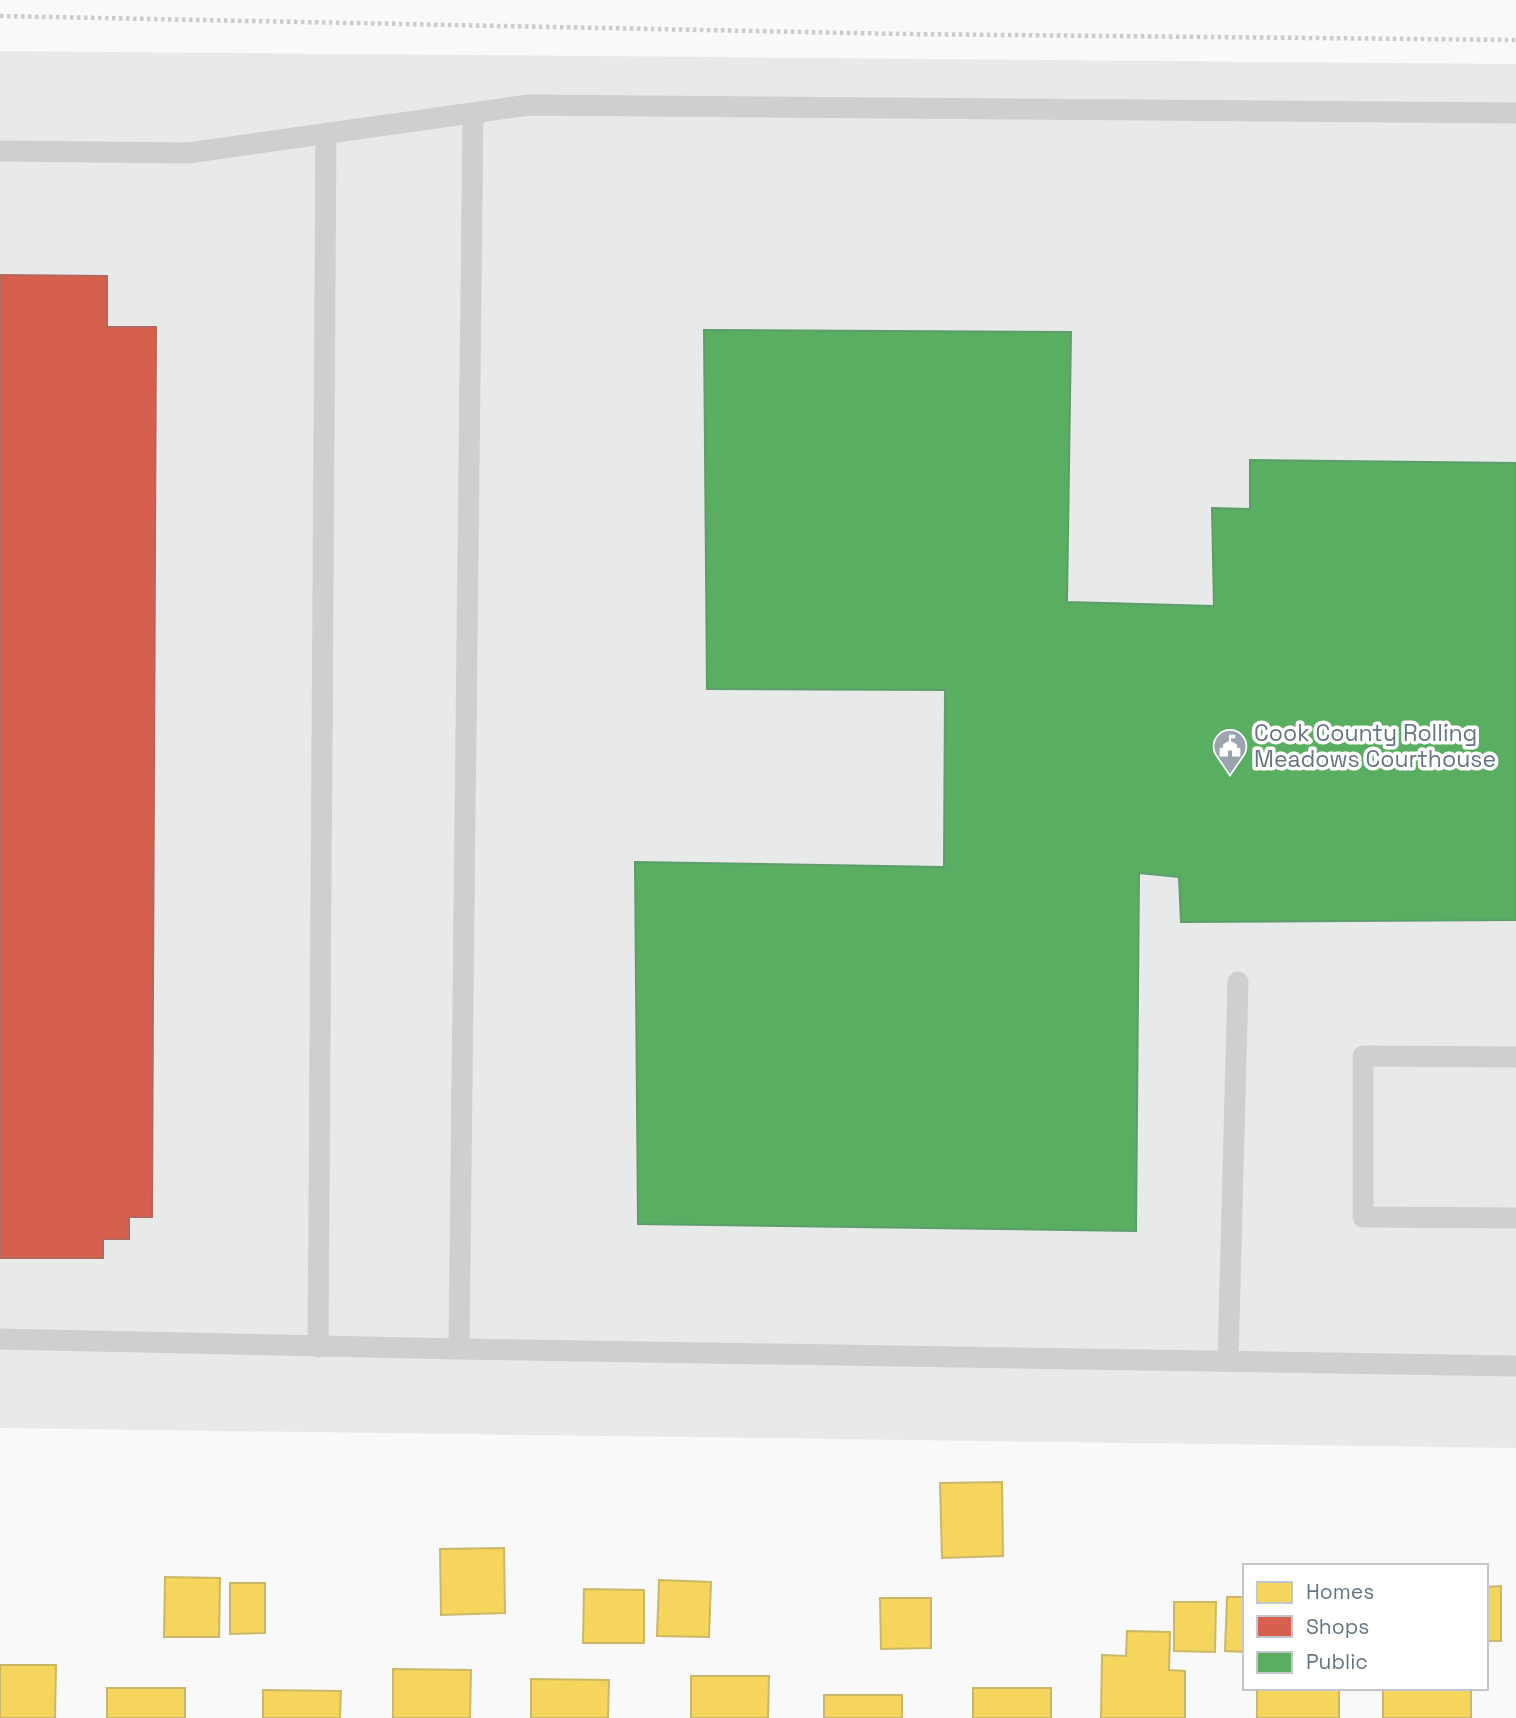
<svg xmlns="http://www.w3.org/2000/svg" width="1516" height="1718" font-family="'Space Grotesk',sans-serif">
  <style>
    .built { fill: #e8e9e9 }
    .homes { fill: #f6d55c; stroke: #cab868; stroke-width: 2 }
    .shops { fill: #d6604d; stroke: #b4675d; stroke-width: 2 }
    .public { fill: #5aae61; stroke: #5d9d6b; stroke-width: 2 }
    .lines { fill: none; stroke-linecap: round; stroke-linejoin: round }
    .path { stroke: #cbcccd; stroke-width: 4.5; stroke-dasharray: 3.5 3.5; stroke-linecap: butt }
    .lane { stroke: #cecfd0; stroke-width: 21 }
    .labels { text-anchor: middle; stroke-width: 7; stroke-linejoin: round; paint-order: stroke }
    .poi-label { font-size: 23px; fill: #657683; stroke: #fff; text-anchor: start }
  </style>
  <rect width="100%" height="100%" fill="#f9f9f9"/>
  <!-- built -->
  <path class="built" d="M 0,51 L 1516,64 L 1516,1448 L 0,1428 Z"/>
  <!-- homes -->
  <path class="homes" d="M 1002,1482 L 1003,1556 L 942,1558 L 940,1483 Z
    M 504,1548 L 505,1613 L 441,1615 L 440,1549 Z
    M 165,1577 L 220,1578 L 219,1637 L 164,1637 Z
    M 659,1580 L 711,1582 L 709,1637 L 657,1636 Z
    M 230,1583 L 265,1583 L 265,1633 L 230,1634 Z
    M 1501,1586 L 1501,1641 L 1486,1641 L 1486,1587 Z
    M 584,1589 L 644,1590 L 644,1643 L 583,1643 Z
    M 1227,1597 L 1245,1597 L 1245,1652 L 1225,1651 Z
    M 880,1598 L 931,1598 L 931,1648 L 881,1649 Z
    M 1174,1602 L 1216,1602 L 1215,1652 L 1174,1651 Z
    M 1127,1631 L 1170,1632 L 1169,1670 L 1185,1671 L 1185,1718 L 1101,1718 L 1102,1655 L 1126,1656 Z
    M 0,1665 L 56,1665 L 55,1718 L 0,1718 Z
    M 393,1669 L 471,1670 L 470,1718 L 393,1718 Z
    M 691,1676 L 769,1676 L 768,1718 L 691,1718 Z
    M 531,1679 L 609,1680 L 608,1718 L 531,1718 Z
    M 107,1688 L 185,1688 L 185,1718 L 107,1718 Z
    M 973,1688 L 1051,1688 L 1051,1718 L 973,1718 Z
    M 1257,1688 L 1339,1688 L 1339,1718 L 1257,1718 Z
    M 1383,1688 L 1471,1688 L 1471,1718 L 1383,1718 Z
    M 263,1690 L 341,1691 L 340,1718 L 263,1718 Z
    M 824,1695 L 902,1695 L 902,1718 L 824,1718 Z"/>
  <!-- shops -->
  <path class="shops" d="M 0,275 L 107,276 L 107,327 L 156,327 L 152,1217 L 129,1217 L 129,1239 L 103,1239 L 103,1258 L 0,1258 Z"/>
  <!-- public -->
  <path class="public" d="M 704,330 L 1071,332 L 1067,602 L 1214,606 L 1212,508 L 1250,509 L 1250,460 L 1516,463 L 1516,920 L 1181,922 L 1179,877 L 1139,873 L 1136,1231 L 638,1224 L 635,862 L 944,867 L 945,690 L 707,689 Z"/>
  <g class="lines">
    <!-- path -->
    <path class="path" d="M 0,16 L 904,34 L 1516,40"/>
    <!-- lane -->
    <path class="lane" d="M 0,151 L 188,153 L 529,105 L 1516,113
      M 1516,1057 L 1363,1056 L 1363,1217 L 1516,1218
      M 0,1339 L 459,1349 L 1516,1366
      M 318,1347 L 326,133
      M 459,1349 L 473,113
      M 1228,1361 L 1238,982"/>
  </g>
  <!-- icons -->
  <defs>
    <symbol id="civic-pin" viewBox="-11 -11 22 30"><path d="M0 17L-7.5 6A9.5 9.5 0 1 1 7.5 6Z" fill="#99a4ac" stroke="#fff"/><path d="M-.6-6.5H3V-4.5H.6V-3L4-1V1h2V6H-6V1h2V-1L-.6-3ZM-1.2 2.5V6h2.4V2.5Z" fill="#fff"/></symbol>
  </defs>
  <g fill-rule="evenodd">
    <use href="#civic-pin" x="1211" y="727" width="38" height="52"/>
  </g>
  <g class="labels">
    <!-- poi labels -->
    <g class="poi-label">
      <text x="1254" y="741">Cook County Rolling<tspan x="1254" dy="26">Meadows Courthouse</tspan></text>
    </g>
  </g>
  <!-- legend -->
  <rect x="1243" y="1564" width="245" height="126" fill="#ffffff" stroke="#c1c8cd" stroke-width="2"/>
  <rect x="1257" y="1582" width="35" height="21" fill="#f6d55c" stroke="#c1c8cd" stroke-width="2"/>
  <text x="1306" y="1599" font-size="21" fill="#657683">Homes</text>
  <rect x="1257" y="1616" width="35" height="21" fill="#d6604d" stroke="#c1c8cd" stroke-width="2"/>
  <text x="1306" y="1634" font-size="21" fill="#657683">Shops</text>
  <rect x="1257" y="1652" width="35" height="21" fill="#5aae61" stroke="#c1c8cd" stroke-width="2"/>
  <text x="1306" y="1669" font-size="21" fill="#657683">Public</text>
</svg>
